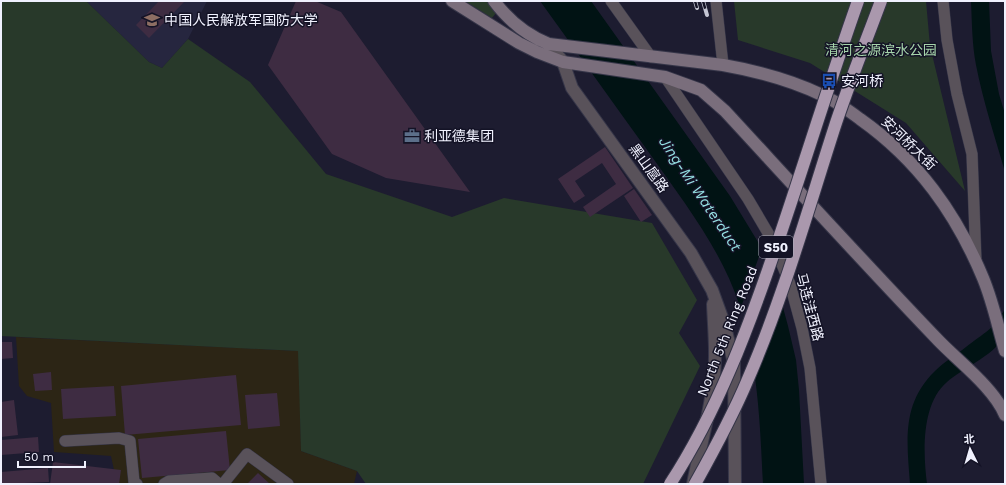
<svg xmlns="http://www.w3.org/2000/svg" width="1006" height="485" font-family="'Work Sans','Noto Sans SC',sans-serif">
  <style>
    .commercial { fill: #2c2515 }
    .built { fill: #26263f }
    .green { fill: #28392a }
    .water { fill: #011314 }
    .pier { fill: #1d1c30 }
    .building { fill: #3e2c42 }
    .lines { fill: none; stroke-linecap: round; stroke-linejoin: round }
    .minor-casing { stroke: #363649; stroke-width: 12 }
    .tertiary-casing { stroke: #363649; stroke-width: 14 }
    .secondary-casing { stroke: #363649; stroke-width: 14 }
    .minor { stroke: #59525a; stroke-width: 11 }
    .tertiary { stroke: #59525a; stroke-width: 12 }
    .secondary { stroke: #7a6e7c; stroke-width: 12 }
    .rail-casing { stroke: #c4c5d3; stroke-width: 4 }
    .rail { stroke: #141326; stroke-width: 2.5; stroke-dasharray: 8; stroke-linecap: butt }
    .motorway-bridge-casing { stroke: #363649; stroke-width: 14; stroke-linecap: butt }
    .motorway-bridge { stroke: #aa98ad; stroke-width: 12 }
    .labels { text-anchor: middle; stroke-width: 3; stroke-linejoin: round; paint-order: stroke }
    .shield { fill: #141326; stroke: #aeaebd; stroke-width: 1 }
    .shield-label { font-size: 13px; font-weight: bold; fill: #f0f1fe }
    .poi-label { font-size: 14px; fill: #f0f1fe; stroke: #141326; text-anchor: start }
    .park-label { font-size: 14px; fill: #a6d4ab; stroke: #141326 }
    .street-label { font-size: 14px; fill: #f0f1fe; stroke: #141326 }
    .water-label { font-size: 15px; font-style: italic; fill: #95e0e3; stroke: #141326 }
  </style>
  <rect width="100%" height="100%" fill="#1d1c30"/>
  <!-- commercial -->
  <path class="commercial" d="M 16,337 L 299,351 L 301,451 L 357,471 L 354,484 L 117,484 L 111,456 L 54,452 L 51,403 L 27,396 L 19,386 Z"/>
  <!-- built -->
  <path class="built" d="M 86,1 L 207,1 L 188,39 L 162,68 L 149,62 Z"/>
  <!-- green -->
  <path class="green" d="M 1,1 L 86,1 L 149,62 L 162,68 L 188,39 L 250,82 L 326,174 L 452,217 L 504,198 L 652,223 L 697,300 L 679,333 L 700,366 L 643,484 L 366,484 L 357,471 L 301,451 L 298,351 L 1,336 Z
    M 465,1 L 488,1 L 496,13 L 492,18 Z
    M 734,1 L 926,1 L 930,46 L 965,191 L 906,123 L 810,63 L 738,40 Z"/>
  <!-- water -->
  <path class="water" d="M 540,1 L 591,1 L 730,196 L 758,242 L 778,289 L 788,326 L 796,360 L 799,390 L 804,484 L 763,484 C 760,423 758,363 739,304 C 721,249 683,201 650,154 C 613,103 577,52 540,1 Z
    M 971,1 L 989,1 L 991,51 L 999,94 L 1005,114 L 1005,172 C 995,137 983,101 976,65 C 972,44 972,23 971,1 Z
    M 1005,309 C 1005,316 1006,326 1005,333 C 1001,352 961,369 947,382 C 921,404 923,453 927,484 L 910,484 C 907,442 901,404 935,371 C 944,362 956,355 966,347 C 984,333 993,330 1005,309 Z"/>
  <!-- pier -->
  <path class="pier" d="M 762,248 L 779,288 L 753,376 L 750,351 L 739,313 Z"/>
  <!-- building -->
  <path class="building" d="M 159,1 L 185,1 L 149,38 L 136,25 Z
    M 296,1 L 315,1 L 341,12 L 470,192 L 386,178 L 332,154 L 268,65 Z
    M 605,147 L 633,188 L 590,217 L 583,207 L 616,184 L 602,163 L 575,181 L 585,196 L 574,203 L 558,179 Z
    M 634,189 L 652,215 L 641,222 L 624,196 Z
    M 1,342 L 12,342 L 13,358 L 1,359 Z
    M 51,372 L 52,390 L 35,391 L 33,374 Z
    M 236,375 L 241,425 L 125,435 L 121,386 Z
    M 114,386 L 116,416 L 63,419 L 61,389 Z
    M 277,393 L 280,426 L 248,429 L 245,395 Z
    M 14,400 L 18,435 L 1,437 L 1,402 Z
    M 226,431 L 230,470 L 142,478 L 138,439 Z
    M 38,437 L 39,452 L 1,455 L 1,440 Z
    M 53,462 L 121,470 L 119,484 L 50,484 Z
    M 48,468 L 49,482 L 1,484 L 1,472 Z
    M 258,473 L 270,484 L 247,484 Z"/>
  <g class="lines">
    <defs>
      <path id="minor" d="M 611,1 L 651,57
        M 716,1 L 723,65
        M 943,1 L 947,40 L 957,94 L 972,154 L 976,261
        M 665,77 L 748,199 L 771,238 L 790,284 L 802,328 L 810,368 L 821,484
        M 65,441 L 119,438 L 130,441 L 134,482 L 137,484
        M 164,484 L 169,481 L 212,478 L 219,484
        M 223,484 L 247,454 L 288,484"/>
      <path id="tertiary" d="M 549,44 L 563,62 L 572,88 L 691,253 L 712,290 L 724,323 L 734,363 L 735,484
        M 693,484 C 699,451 709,418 713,384 C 717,357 714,331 713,304"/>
      <path id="secondary" d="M 452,1 L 519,43 L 537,52 L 563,62 L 665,77 L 701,90 L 725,111 C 796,188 866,265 938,340 C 958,361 994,388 1005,415
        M 494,1 C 509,21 526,35 549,44 L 723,65 C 757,71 791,80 822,95 C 836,101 848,110 860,119 C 918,160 956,213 983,278 C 993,302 998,327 1005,351"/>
    </defs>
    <!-- minor casing -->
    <use href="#minor" class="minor-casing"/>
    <!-- tertiary casing -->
    <use href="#tertiary" class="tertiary-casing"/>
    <!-- secondary casing -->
    <use href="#secondary" class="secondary-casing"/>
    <!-- minor -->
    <use href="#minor" class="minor"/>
    <!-- tertiary -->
    <use href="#tertiary" class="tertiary"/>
    <!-- secondary -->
    <use href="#secondary" class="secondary"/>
    <defs>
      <path id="rail" d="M 695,1 L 697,8
        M 703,1 L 707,15"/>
    </defs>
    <!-- rail casing -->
    <use href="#rail" class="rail-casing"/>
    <!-- rail -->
    <use href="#rail" class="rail"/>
    <defs>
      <path id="motorway-bridge" d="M 670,484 C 717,412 748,329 776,247 C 804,165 829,83 858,1
        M 695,484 C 714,450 733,415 748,379 C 783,298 807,213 834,129 C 848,86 865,44 881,1"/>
    </defs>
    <!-- motorway-bridge casing -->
    <use href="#motorway-bridge" class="motorway-bridge-casing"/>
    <!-- motorway-bridge -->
    <use href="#motorway-bridge" class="motorway-bridge"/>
  </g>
  <!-- icons -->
  <defs>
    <symbol id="university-bare" viewBox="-9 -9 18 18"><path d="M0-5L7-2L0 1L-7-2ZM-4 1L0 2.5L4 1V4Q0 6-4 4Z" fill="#8d6e63" stroke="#141326" stroke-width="2.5" paint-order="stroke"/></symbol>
    <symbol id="bus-bare" viewBox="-9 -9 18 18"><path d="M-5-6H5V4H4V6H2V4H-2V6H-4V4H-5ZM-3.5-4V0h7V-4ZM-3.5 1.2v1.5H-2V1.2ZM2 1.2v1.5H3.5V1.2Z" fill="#1a4fb4" stroke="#141326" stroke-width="2.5" paint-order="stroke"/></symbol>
    <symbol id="office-bare" viewBox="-9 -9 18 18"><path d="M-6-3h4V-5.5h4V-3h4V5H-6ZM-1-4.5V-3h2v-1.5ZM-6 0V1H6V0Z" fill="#5c6f8a" stroke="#141326" stroke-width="2.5" paint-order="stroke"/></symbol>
  </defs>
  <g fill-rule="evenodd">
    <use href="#university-bare" x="141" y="9" width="22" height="22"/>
    <use href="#bus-bare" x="818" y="70" width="22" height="22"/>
    <use href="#office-bare" x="401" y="125" width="22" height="22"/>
  </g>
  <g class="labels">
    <!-- shield labels -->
    <rect class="shield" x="759" y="236" width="34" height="22" rx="3"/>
    <g class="shield-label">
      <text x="776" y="252">S50</text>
    </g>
    <!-- poi labels -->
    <g class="poi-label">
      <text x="164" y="25">中国人民解放军国防大学</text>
      <text x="841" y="86">安河桥</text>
      <text x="424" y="141">利亚德集团</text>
    </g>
    <!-- park labels -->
    <g class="park-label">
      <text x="881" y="55">清河之源滨水公园</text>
    </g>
    <!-- street labels -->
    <g class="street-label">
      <text transform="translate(909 143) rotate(44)" y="5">安河桥大街</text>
      <text transform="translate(649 168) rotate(54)" y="5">黑山扈路</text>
      <text transform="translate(810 307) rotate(75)" y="5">马连洼西路</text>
      <text transform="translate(727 331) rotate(-68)" y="5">North 5th Ring Road</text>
    </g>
    <!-- water labels -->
    <g class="water-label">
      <text transform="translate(700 194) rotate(56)" y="5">Jing-Mi Waterduct</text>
    </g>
  </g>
  <!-- border -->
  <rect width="1006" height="485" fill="none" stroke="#f0f1fe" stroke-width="4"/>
  <!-- north arrow -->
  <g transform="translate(970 449) rotate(355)" stroke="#141326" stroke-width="3" paint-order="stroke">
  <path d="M0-3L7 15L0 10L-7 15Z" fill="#f0f1fe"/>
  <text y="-6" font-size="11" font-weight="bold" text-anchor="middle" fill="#f0f1fe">北</text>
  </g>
  <!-- scale -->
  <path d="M18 461v6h67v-6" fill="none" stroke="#f0f1fe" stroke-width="2"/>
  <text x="24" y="461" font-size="12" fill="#f0f1fe" stroke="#141326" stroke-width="3" paint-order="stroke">50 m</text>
</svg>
